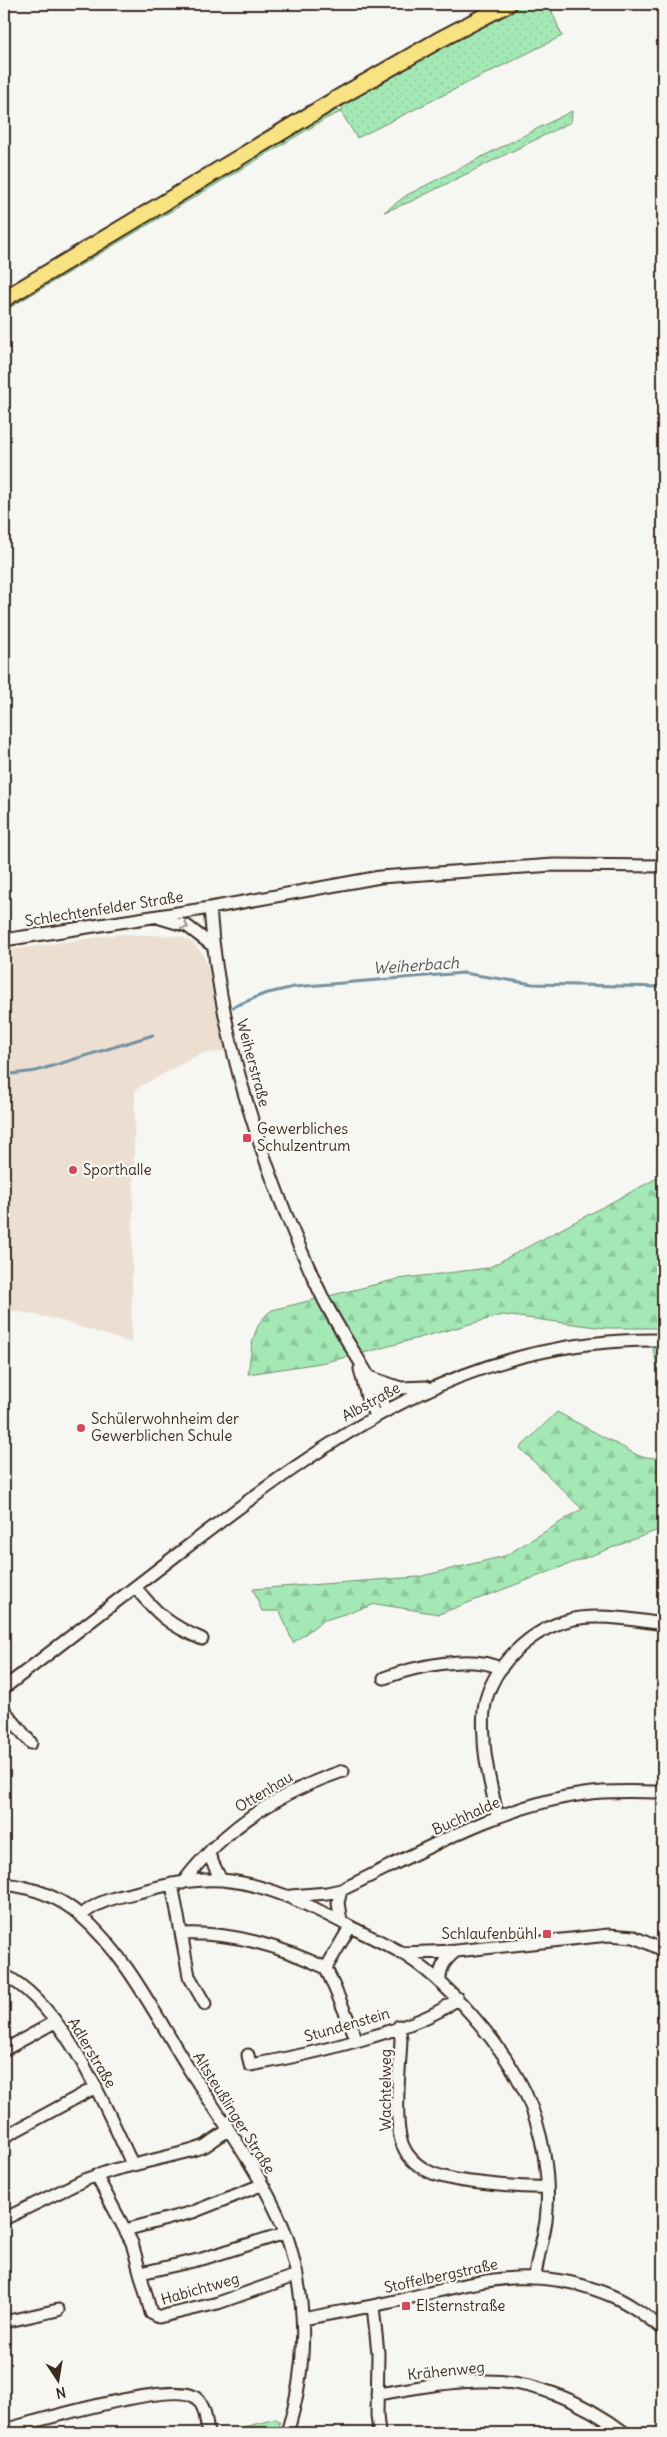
<svg xmlns="http://www.w3.org/2000/svg" width="667" height="2437" font-family="Delius,sans-serif">
  <style>
    .built { fill: #ecdfd2 }
    .grass { fill: url(#grass-dots); stroke: #708a6a }
    .forest { fill: url(#forest-firs); stroke: #708a6a }
    .park { fill: url(#park-tufts); stroke: #708a6a }
    .lines { fill: none; stroke-linecap: round; stroke-linejoin: round }
    .stream { stroke: #7391a1; stroke-width: 3 }
    .minor-casing { stroke: #3b2a1e; stroke-width: 15 }
    .major-casing { stroke: #3b2a1e; stroke-width: 19 }
    .minor { stroke: #f6f6f2; stroke-width: 11 }
    .major { stroke: #f8e281; stroke-width: 15 }
    .oneway { stroke: #989088 }
    .poi-dot { fill: #d1495b; stroke: #f6f6f2; stroke-width: 2 }
    .labels { text-anchor: middle; stroke-width: 4.5; stroke-linejoin: round; paint-order: stroke }
    .street-label { font-size: 15px; fill: #3b2a1e; stroke: #f6f6f2 }
    .poi-label { font-size: 15px; fill: #3b2a1e; stroke: #f6f6f2; text-anchor: start }
    .water-label { font-size: 16px; font-style: italic; fill: #525555; stroke: #f6f6f2 }
  </style>
  <defs>
    <pattern id="grass-dots" width="8" height="8" patternUnits="userSpaceOnUse" patternTransform="scale(1.25)"><rect width="8" height="8" fill="#a4e9b5"/><path d="M2 2h.1M6 6h.1" fill="none" stroke="#8ec89b" stroke-width="1.8" stroke-linecap="round"/></pattern>
    <pattern id="forest-firs" width="22" height="20" patternUnits="userSpaceOnUse" patternTransform="scale(1.25)"><rect width="22" height="20" fill="#a4e9b5"/><path d="M5 1l3.5 6h-7zM16 11l3.5 6h-7z" fill="#8ec89b"/></pattern>
    <pattern id="park-tufts" width="24" height="20" patternUnits="userSpaceOnUse" patternTransform="scale(1.25)"><rect width="24" height="20" fill="#a4e9b5"/><path d="M3 7l-1-3M5 7V3M7 7l1-3M15 17l-1-3M17 17v-4M19 17l1-3" fill="none" stroke="#8ec89b"/></pattern>
  </defs>
  <rect width="100%" height="100%" fill="#f6f6f2"/>
  <filter id="ink" filterUnits="userSpaceOnUse"><feTurbulence type="fractalNoise" baseFrequency=".02" numOctaves="2"/><feDisplacementMap in="SourceGraphic" scale="10" xChannelSelector="R" yChannelSelector="G"/><feConvolveMatrix kernelMatrix="1 2 1 2 8 2 1 2 1" color-interpolation-filters="sRGB"/></filter>
  <g filter="url(#ink)">
    <!-- built -->
    <path class="built" d="M 119,934 L 180,936 L 193,943 L 202,953 L 210,971 L 229,1051 L 200,1054 L 139,1087 L 135,1091 L 131,1343 L 56,1319 L 4,1309 L 4,951 Z"/>
    <!-- grass -->
    <path class="grass" d="M 520,4 L 549,4 L 562,36 L 357,138 L 341,112 L 327,118 L 4,311 L 4,306 L 331,108 L 341,112 L 343,109 L 341,104 Z
      M 572,111 L 571,122 L 412,201 L 384,212 L 407,195 Z"/>
    <!-- forest -->
    <path class="forest" d="M 663,1175 L 663,1328 L 605,1328 L 503,1315 L 356,1355 L 320,1363 L 248,1374 C 252,1349 251,1325 272,1310 L 398,1279 L 488,1268 Z
      M 652,1344 L 663,1345 L 663,1376 L 659,1375 Z
      M 557,1412 L 639,1456 L 663,1459 L 663,1535 L 658,1530 L 439,1614 L 376,1604 L 322,1621 L 293,1643 L 280,1611 L 262,1611 L 253,1589 L 418,1577 L 505,1556 L 582,1509 L 520,1448 Z"/>
    <!-- park -->
    <path class="park" d="M 277,2419 L 280,2423 L 277,2433 L 218,2433 Z"/>
    <g class="lines">
      <!-- stream -->
      <path class="stream" d="M 233,1007 L 264,994 L 294,987 L 463,973 L 533,984 L 663,987
        M 4,1075 L 36,1071 L 153,1035"/>
      <defs>
        <path id="minor" d="M 210,908 C 219,1039 265,1176 321,1294 C 340,1334 368,1370 386,1409
          M 160,918 L 187,926 L 213,946
          M 4,940 L 210,908 L 380,877 L 554,865 L 663,866
          M 360,1369 L 368,1401 L 375,1415
          M 369,1377 L 401,1388 L 426,1387
          M 135,1587 C 157,1614 169,1625 202,1639
          M 384,1678 C 413,1667 474,1653 501,1669
          M 4,1688 C 63,1642 123,1596 183,1550 C 332,1436 466,1337 663,1340
          M 4,1710 L 31,1743
          M 497,1816 C 493,1790 484,1765 484,1737 C 483,1725 483,1711 486,1699 C 498,1658 538,1624 580,1618 C 606,1615 637,1620 663,1624
          M 208,1853 L 221,1880
          M 183,1883 C 192,1869 202,1860 213,1848 C 251,1811 293,1788 343,1771
          M 4,1884 C 32,1887 58,1896 80,1915 C 126,1954 157,2018 189,2069 C 222,2121 275,2192 291,2250 C 308,2311 306,2373 287,2433
          M 172,1884 L 189,1976 L 205,2004
          M 291,1896 L 327,1893 L 341,1890 C 417,1854 500,1805 584,1794 C 610,1790 637,1792 663,1792
          M 81,1916 C 97,1900 122,1896 143,1891 C 168,1884 196,1878 222,1880 C 268,1884 309,1905 349,1926 C 366,1935 383,1942 400,1952 C 446,1979 502,2044 525,2092 C 543,2131 551,2178 546,2221 C 543,2240 537,2258 535,2277
          M 341,1921 L 338,1903 L 341,1890
          M 182,1934 C 233,1932 279,1946 326,1968 L 357,2040
          M 401,1953 L 456,1951 L 609,1935 L 634,1937 L 663,1950
          M 326,1968 L 350,1927
          M 4,1975 C 63,2004 106,2107 132,2164
          M 440,1982 C 439,1968 445,1960 456,1951
          M 399,2026 L 401,2039 C 400,2068 395,2101 399,2131 C 405,2177 453,2180 489,2184 C 509,2186 528,2188 547,2187
          M 4,2050 L 55,2022
          M 248,2055 L 250,2065 C 293,2058 430,2028 457,1998
          M 4,2137 L 96,2087
          M 96,2175 L 132,2243 L 151,2313 L 159,2317 L 218,2303 L 297,2275
          M 4,2219 L 84,2180 L 113,2170 L 190,2151 L 205,2146 L 228,2130
          M 125,2230 L 193,2212 L 261,2185
          M 141,2273 L 202,2259 L 285,2233
          M 373,2306 L 378,2353 L 377,2415 L 379,2433
          M 303,2319 C 337,2312 371,2307 404,2299 C 480,2281 536,2263 612,2296 C 631,2304 647,2317 663,2329
          M 4,2322 L 58,2310
          M 377,2394 C 411,2389 446,2381 480,2381 C 532,2379 584,2402 625,2433
          M 4,2430 C 34,2422 177,2379 196,2398 C 206,2406 206,2422 208,2433"/>
        <path id="major" d="M 4,299 L 338,98 L 439,40 L 508,4"/>
      </defs>
      <!-- minor casing -->
      <use href="#minor" class="minor-casing"/>
      <!-- major casing -->
      <use href="#major" class="major-casing"/>
      <!-- minor -->
      <use href="#minor" class="minor"/>
      <!-- major -->
      <use href="#major" class="major"/>
    </g>
    <!-- one-way arrows -->
    <defs><path id="oneway-chevron" d="M-2-3.5L2.5 0L-2 3.5" fill="none" stroke-width="1.6" stroke-linecap="round" stroke-linejoin="round" transform="scale(1.25)"/></defs>
    <use class="oneway" href="#oneway-chevron" transform="translate(185 926) rotate(27)"/>
  </g>
  <!-- markers -->
  <g class="poi-dot">
    <rect x="242" y="1133" width="10" height="10" rx="2.5"/>
    <circle cx="73" cy="1170" r="5"/>
    <circle cx="81" cy="1428" r="5"/>
    <rect x="542" y="1929" width="10" height="10" rx="2.5"/>
    <rect x="401" y="2301" width="10" height="10" rx="2.5"/>
  </g>
  <g class="labels">
    <!-- street labels -->
    <g class="street-label">
      <text transform="translate(104 909) rotate(-9)" y="5">Schlechtenfelder Straße</text>
      <text transform="translate(253 1063) rotate(75)" y="5">Weiherstraße</text>
      <text transform="translate(371 1402) rotate(-29)" y="5">Albstraße</text>
      <text transform="translate(264 1792) rotate(-31)" y="5">Ottenhau</text>
      <text transform="translate(466 1816) rotate(-24)" y="5">Buchhalde</text>
      <text transform="translate(347 2025) rotate(-16)" y="5">Stundenstein</text>
      <text transform="translate(92 2053) rotate(59)" y="5">Adlerstraße</text>
      <text transform="translate(386 2090) rotate(-90)" y="5">Wachtelweg</text>
      <text transform="translate(234 2113) rotate(58)" y="5">Altsteußlinger Straße</text>
      <text transform="translate(441 2276) rotate(-12)" y="5">Stoffelbergstraße</text>
      <text transform="translate(200 2289) rotate(-16)" y="5">Habichtweg</text>
      <text transform="translate(446 2371) rotate(-6)" y="5">Krähenweg</text>
    </g>
    <!-- poi labels -->
    <g class="poi-label">
      <text x="257" y="1134">Gewerbliches<tspan x="257" dy="17">Schulzentrum</tspan></text>
      <text x="83" y="1175">Sporthalle</text>
      <text x="91" y="1424">Schülerwohnheim der<tspan x="91" dy="17">Gewerblichen Schule</tspan></text>
      <text x="537" y="1939" text-anchor="end">Schlaufenbühl</text>
      <text x="416" y="2311">Elsternstraße</text>
    </g>
    <!-- water labels -->
    <g class="water-label">
      <text transform="translate(416 965) rotate(-4)" y="6">Weiherbach</text>
    </g>
  </g>
  <!-- margin -->
  <rect width="667" height="2437" fill="none" stroke="#f6f6f2" stroke-width="20"/>
  <rect x="10" y="10" width="647" height="2417" fill="none" stroke="#3b2a1e" stroke-width="2" filter="url(#ink)"/>
  <!-- north arrow -->
  <g transform="translate(58 2380) rotate(168)" stroke="#f6f6f2" stroke-width="4" paint-order="stroke">
  <path d="M0-4L9 19L0 12L-9 19Z" fill="#3b2a1e"/>
  <text y="-8" font-size="14" font-weight="bold" text-anchor="middle" fill="#3b2a1e">N</text>
  </g>
</svg>
